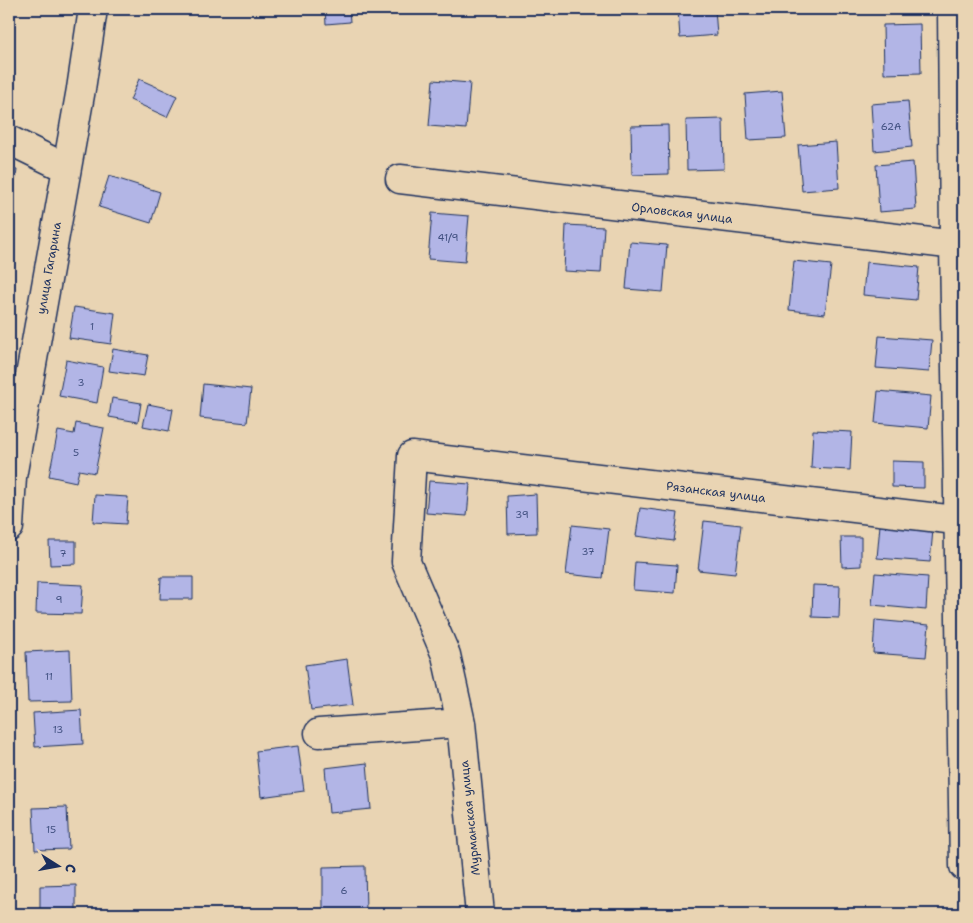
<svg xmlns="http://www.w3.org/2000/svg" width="973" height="923" font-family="'Shantell Sans',sans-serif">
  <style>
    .building { fill: #b2b5e6; stroke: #1b2f5e }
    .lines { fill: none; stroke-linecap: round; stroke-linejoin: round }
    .minor-casing { stroke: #1b2f5e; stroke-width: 31 }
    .minor { stroke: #e9d4b3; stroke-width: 28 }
    .labels { text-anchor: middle; stroke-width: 4; stroke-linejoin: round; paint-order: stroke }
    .number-label { font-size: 10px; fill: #415080 }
    .street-label { font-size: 12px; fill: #1b2f5e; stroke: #e9d4b3 }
  </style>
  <rect width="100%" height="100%" fill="#e9d4b3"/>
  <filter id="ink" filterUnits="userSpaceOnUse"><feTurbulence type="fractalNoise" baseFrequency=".02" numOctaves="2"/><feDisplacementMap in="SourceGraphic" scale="10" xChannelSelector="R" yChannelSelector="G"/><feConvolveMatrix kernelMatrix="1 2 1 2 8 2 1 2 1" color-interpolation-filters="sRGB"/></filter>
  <g filter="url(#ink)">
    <!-- building -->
    <path class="building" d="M 325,9 L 349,9 L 350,22 L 326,24 Z
      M 678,9 L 715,9 L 717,35 L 680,38 Z
      M 920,24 L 921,73 L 884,74 L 883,25 Z
      M 139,79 L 177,96 L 167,117 L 130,100 Z
      M 433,80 L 470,83 L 466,129 L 429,126 Z
      M 782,91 L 786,138 L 748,140 L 745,94 Z
      M 908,101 L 912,147 L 874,151 L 871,104 Z
      M 723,119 L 724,169 L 687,170 L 686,120 Z
      M 668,125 L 669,174 L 632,175 L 631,126 Z
      M 836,142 L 839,188 L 802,191 L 798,145 Z
      M 913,162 L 916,209 L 879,212 L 876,165 Z
      M 9,169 L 17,170 L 12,203 L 9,203 Z
      M 109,176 L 160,192 L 151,223 L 99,207 Z
      M 432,213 L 469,216 L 465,262 L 428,259 Z
      M 566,225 L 604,227 L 601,273 L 564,271 Z
      M 630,242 L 667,245 L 663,292 L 626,289 Z
      M 794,261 L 831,265 L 825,314 L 789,310 Z
      M 866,262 L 919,267 L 916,300 L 863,295 Z
      M 74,307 L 115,313 L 111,344 L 69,338 Z
      M 879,336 L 932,340 L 929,372 L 876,368 Z
      M 113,349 L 148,355 L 144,376 L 109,371 Z
      M 66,360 L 103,367 L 97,403 L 59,396 Z
      M 203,384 L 251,389 L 247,423 L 200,418 Z
      M 878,391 L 931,396 L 928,428 L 875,423 Z
      M 112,398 L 141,403 L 138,422 L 109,417 Z
      M 148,404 L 173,409 L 169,431 L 143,426 Z
      M 76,423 L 104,428 L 95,473 L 79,470 L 76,482 L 49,476 L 58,431 L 74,434 Z
      M 813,430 L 852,432 L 850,470 L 811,468 Z
      M 892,461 L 924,462 L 924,488 L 892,487 Z
      M 429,481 L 470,484 L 467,516 L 426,513 Z
      M 536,494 L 537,533 L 508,534 L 507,496 Z
      M 95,495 L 128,497 L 126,524 L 93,522 Z
      M 640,508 L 678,513 L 674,541 L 636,536 Z
      M 704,521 L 741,525 L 735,574 L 698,570 Z
      M 572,525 L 609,529 L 603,578 L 566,574 Z
      M 880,525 L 933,530 L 930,562 L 877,558 Z
      M 841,537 L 861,537 L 861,566 L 842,567 Z
      M 49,541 L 76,541 L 76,564 L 50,565 Z
      M 635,562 L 677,565 L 675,593 L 633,590 Z
      M 875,573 L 928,577 L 926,610 L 872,605 Z
      M 161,577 L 193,577 L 193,599 L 160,599 Z
      M 37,583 L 83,585 L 81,614 L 36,613 Z
      M 813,585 L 840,586 L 839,618 L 812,617 Z
      M 875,620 L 929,625 L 926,657 L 873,653 Z
      M 70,650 L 72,701 L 28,702 L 26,652 Z
      M 347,659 L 353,705 L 311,710 L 305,665 Z
      M 81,710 L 83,744 L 35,747 L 33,713 Z
      M 298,746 L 304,791 L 261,797 L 256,751 Z
      M 367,763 L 371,809 L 329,813 L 325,768 Z
      M 67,807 L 69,849 L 35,850 L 33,808 Z
      M 365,866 L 366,912 L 323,913 L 323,867 Z
      M 76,885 L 76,910 L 40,911 L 40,886 Z"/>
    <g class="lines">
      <defs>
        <path id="minor" d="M 952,9 L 954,245 L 964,866
          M 9,140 L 66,168
          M 400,179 L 964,246
          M 9,527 L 12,477 L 81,89 L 93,9
          M 319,733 L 461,723
          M 480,914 L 461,723 L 446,655 L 406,562 L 412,456 L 964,521"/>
      </defs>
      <!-- minor casing -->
      <use href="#minor" class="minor-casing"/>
      <!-- minor -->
      <use href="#minor" class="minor"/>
    </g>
  </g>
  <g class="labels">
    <!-- number labels -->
    <g class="number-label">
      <text x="891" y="130">62А</text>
      <text x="448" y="241">41/9</text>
      <text x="92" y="330">1</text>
      <text x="81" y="386">3</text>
      <text x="76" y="456">5</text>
      <text x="522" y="518">39</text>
      <text x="588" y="555">37</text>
      <text x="63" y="557">7</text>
      <text x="59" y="603">9</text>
      <text x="49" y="680">11</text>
      <text x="58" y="733">13</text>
      <text x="51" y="833">15</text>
      <text x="344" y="894">6</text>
    </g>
    <!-- street labels -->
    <g class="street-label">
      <text transform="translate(682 213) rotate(7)" y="4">Орловская улица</text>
      <text transform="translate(49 268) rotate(-80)" y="4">улица Гагарина</text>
      <text transform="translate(716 492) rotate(7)" y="4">Рязанская улица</text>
      <text transform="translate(470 818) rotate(-96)" y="4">Мурманская улица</text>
    </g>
  </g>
  <!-- margin -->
  <rect width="973" height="923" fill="none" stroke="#e9d4b3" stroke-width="30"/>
  <rect x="15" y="15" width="943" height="893" fill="none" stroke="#1b2f5e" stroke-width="2" filter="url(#ink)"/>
  <!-- north arrow -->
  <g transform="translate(58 866) rotate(101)" stroke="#e9d4b3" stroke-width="4" paint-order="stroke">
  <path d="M0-4L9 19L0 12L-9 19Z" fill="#1b2f5e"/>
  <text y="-8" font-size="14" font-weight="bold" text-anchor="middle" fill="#1b2f5e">С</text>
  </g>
</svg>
